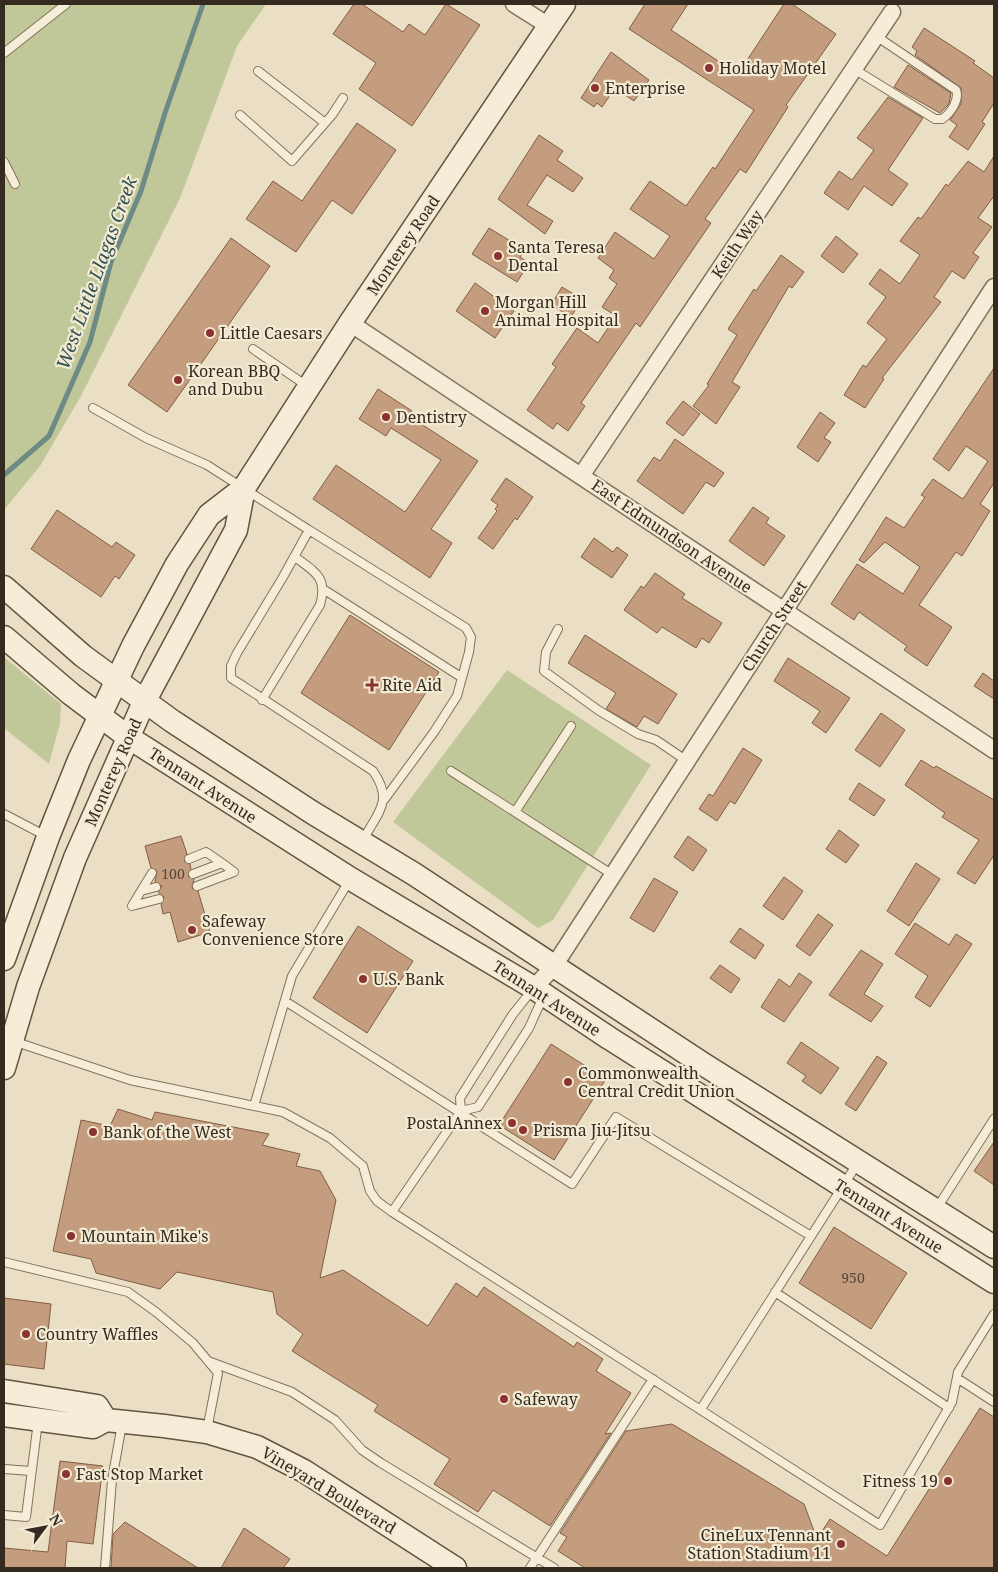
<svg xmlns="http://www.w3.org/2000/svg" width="998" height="1572" font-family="'Noto Serif',serif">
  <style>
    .green { fill: #c0c799 }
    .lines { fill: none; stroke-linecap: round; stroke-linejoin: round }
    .stream { stroke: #6d8a84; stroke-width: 5 }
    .building { fill: #c49d7e; stroke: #805d44 }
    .lane-casing { stroke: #83725c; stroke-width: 10 }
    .street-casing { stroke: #83725c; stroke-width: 19 }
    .secondary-casing { stroke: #64533f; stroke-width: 25 }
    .lane { stroke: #f5edd7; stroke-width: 8 }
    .street { stroke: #f5edd7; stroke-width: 16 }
    .secondary { stroke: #f5edd7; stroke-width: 22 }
    .poi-dot { fill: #8c3332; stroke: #f2ead3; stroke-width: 2 }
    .labels { text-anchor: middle; stroke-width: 4.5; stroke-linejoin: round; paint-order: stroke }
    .number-label { font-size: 14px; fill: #584737 }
    .poi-label { font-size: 16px; fill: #342a1f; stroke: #f2ead3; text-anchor: start }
    .street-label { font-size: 16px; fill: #342a1f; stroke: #f2ead3 }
    .water-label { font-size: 18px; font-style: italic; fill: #2f5251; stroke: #f2ead3 }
  </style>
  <rect width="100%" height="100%" fill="#eadfc4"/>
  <!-- green -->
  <path class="green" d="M 4,4 L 266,4 L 237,46 L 180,198 L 81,396 L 40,466 L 4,510 Z
    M 4,657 L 61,704 L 60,723 L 49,764 L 4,728 Z
    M 507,670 L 651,765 L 553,920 L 538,928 L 393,822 Z"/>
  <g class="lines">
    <!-- stream -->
    <path class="stream" d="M 4,475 L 49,436 L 90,342 L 111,262 L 141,191 L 165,113 L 203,4"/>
  </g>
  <!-- building -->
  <path class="building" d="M 354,4 L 362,4 L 403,32 L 409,24 L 425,35 L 446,4 L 480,25 L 412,126 L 359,89 L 376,63 L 333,34 Z
    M 645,4 L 688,4 L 671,30 L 738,74 L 784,4 L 792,4 L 836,34 L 786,105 L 788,107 L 746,173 L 740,169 L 705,219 L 711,223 L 640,327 L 636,323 L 581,403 L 585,406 L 568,431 L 557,423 L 553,429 L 527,410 L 556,367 L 552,364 L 577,328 L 598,343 L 616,316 L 602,307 L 617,284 L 609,278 L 614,270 L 598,258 L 615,232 L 654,259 L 670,236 L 630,209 L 650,181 L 686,206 L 713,167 L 715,169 L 754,110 L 629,29 Z
    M 924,28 L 975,61 L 973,63 L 994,78 L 994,103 L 982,122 L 985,124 L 968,150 L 949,137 L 957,125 L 950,120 L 961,104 L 961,88 L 915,55 L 917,51 L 912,47 Z
    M 611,52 L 649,80 L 634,101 L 615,88 L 602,107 L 597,103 L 594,107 L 581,98 Z
    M 908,65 L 951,93 L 949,104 L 940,113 L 894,87 Z
    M 888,97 L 923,118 L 888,170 L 908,184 L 892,206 L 864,186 L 848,210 L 824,193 L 839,171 L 852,180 L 874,150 L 857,138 Z
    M 357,123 L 396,150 L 352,214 L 332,200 L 296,252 L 246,219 L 273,181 L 302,201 Z
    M 539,135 L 563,151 L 557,160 L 583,178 L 573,192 L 547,175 L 527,205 L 553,221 L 545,234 L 498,199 Z
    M 994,156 L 994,196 L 978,218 L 992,227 L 973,253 L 979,257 L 964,279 L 952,271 L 934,297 L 941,302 L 882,378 L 884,379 L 865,408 L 844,395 L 863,365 L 866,367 L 887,339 L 867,323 L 886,297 L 869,284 L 880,269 L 900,284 L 920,255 L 900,241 L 918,217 L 921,219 L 946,184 L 948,186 L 968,161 L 984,172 Z
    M 489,228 L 525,250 L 520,257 L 529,263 L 517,282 L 472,254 Z
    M 836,236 L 858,254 L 843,273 L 821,256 Z
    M 231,238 L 270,266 L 167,412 L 128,385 Z
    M 781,255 L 804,272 L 792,288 L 789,286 L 732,382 L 740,387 L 716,424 L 693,406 L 709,385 L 707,384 L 737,335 L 728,329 L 754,289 L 756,291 Z
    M 475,283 L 514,311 L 495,338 L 456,311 Z
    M 562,287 L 582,299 L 571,317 L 551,305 Z
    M 994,368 L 994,483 L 980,504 L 990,511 L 962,556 L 956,552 L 919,605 L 952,627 L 927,666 L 904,650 L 907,646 L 859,612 L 854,620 L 831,604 L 857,564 L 903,594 L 920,567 L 885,542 L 864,563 L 859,560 L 886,517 L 904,528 L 925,497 L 921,495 L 933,479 L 963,499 L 988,461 L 966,446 L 949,471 L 933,459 Z
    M 378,389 L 412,411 L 409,416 L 478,461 L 431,529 L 452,543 L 430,578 L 313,499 L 336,465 L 405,512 L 441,460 L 391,428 L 386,436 L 359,419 Z
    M 683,401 L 700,414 L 683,436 L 666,423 Z
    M 820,412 L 835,423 L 824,438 L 831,442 L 818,462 L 797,447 Z
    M 675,439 L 724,473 L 714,487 L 706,482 L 683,514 L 637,481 L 654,457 L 660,461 Z
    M 506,478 L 533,497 L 517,520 L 515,518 L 493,549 L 478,538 L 497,511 L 495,509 L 498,505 L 491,500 Z
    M 753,507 L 769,518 L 766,523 L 785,536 L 764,566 L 729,541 Z
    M 57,510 L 112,547 L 116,542 L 135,555 L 119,579 L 115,576 L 101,597 L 31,549 Z
    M 594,538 L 613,552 L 617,547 L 628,555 L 612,578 L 581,557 Z
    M 655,573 L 685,594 L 682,598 L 722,623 L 709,643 L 702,638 L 696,648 L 662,627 L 657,633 L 624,610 L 641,586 L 644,588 Z
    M 350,615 L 439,672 L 389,750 L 301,693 Z
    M 585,635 L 677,694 L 658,724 L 644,716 L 637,727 L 606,709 L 616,693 L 568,663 Z
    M 788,658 L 850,698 L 826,733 L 812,723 L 820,711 L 774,681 Z
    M 983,673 L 994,681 L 994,699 L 974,686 Z
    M 881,713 L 905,730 L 880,767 L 855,750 Z
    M 743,748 L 762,760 L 735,804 L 730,801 L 717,821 L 699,809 L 709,794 L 713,796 Z
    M 921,760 L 934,768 L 936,766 L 994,800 L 994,855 L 975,884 L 957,873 L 979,840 L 942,817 L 945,813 L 905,785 Z
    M 859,783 L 885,800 L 874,816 L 849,799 Z
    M 839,830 L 859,845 L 846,863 L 826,849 Z
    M 181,836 L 187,854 L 184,861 L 190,864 L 191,869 L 188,876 L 194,879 L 192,888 L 198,891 L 210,932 L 178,942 L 170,912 L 163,914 L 161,904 L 164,897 L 158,892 L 162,886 L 155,882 L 157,871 L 151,868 L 145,846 Z
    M 688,836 L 707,850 L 693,871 L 674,857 Z
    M 916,863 L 940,879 L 909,926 L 887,911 Z
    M 784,877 L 803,891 L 783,920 L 763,906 Z
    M 654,878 L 678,892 L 654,932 L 630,918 Z
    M 818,914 L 833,925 L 810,956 L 796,946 Z
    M 915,923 L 949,945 L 956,934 L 972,944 L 930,1007 L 915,997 L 928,976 L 895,954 Z
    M 358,926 L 413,961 L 367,1033 L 313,998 Z
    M 740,928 L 764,945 L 755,959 L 730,942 Z
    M 861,950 L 883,964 L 864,994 L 883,1006 L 871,1022 L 829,995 Z
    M 720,965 L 740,979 L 731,993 L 710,978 Z
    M 799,973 L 812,982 L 784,1022 L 761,1007 L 779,979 L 790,987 Z
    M 801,1042 L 839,1068 L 821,1094 L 802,1081 L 806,1076 L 787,1063 Z
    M 551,1044 L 606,1079 L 554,1160 L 499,1125 Z
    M 877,1056 L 887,1063 L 856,1111 L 845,1104 Z
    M 118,1109 L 152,1120 L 155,1112 L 269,1134 L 262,1145 L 300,1154 L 296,1166 L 320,1171 L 336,1200 L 320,1278 L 343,1270 L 428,1326 L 456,1283 L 477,1297 L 484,1287 L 574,1347 L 577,1342 L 603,1359 L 596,1371 L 631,1393 L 605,1434 L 611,1433 L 550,1526 L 493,1490 L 478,1512 L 434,1484 L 450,1459 L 374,1411 L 378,1405 L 292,1351 L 303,1334 L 277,1314 L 273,1292 L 177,1272 L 160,1289 L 96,1273 L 91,1259 L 53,1251 L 81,1120 L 110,1126 Z
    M 994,1142 L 994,1185 L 974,1171 Z
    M 834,1227 L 907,1273 L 871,1329 L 799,1283 Z
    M 4,1298 L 51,1304 L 44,1369 L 4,1364 Z
    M 980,1408 L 994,1417 L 994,1568 L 585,1568 L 558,1551 L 567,1537 L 560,1533 L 626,1431 L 672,1424 L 804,1504 L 817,1539 L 830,1519 L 887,1556 Z
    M 60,1461 L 103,1466 L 93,1544 L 67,1541 L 65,1568 L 4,1568 L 4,1548 L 48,1552 Z
    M 125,1522 L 198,1568 L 111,1568 L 113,1534 Z
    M 244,1528 L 290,1559 L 283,1568 L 221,1568 Z"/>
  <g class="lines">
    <defs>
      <path id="lane" d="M 4,53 L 66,4
        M 854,69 L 935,119 L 942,119 C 950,114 960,100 956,90 L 876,36
        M 258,71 L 325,123
        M 240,115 L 292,161 L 332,115 L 343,98
        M 4,162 L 15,184
        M 253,349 L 307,386
        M 93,408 L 146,438 L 207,465 L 309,530 L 283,577 L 237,653 L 231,666 L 231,678 L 373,771 C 394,801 378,812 363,840
        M 309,530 L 466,628 L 471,637 L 469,652 L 457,696 L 434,732 L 384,800
        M 323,589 L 461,677
        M 558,629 L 546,652 L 544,671 L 598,710 L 638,734 L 656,740 L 687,761
        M 262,700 L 320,605 C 328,577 315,572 295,557
        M 451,771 L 613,875
        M 515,812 L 571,726
        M 4,814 L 46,836
        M 189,859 L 206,852 L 222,863
        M 193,874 L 222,863 L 234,872
        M 197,886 L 234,872
        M 141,891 L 152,873
        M 132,906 L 141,891 L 156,887
        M 132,906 L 159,899
        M 533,989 L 513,1014 L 460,1098 L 461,1111 L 478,1107 L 529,1028 L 543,997
        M 285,1001 L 572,1184 L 616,1117 L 811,1236
        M 13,1041 L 130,1080 L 283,1112 L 330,1138 L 363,1166 L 370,1191 L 377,1201 L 392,1212 L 880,1525 L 952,1402 L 958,1372 L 994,1314
        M 254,1106 L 292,976 L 349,881
        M 937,1208 L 994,1119
        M 392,1212 L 461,1111
        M 4,1262 L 128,1292 L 156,1312 L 193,1343 L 218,1373 L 207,1430
        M 775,1292 L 949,1408
        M 208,1361 L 292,1392 L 335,1420 L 362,1450 L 381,1463 L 554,1568
        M 957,1378 L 994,1402
        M 701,1409 L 857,1164
        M 4,1469 L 31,1471
        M 4,1515 L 26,1517 L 38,1421
        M 105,1568 L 112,1480 L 122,1424
        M 530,1568 L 653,1379"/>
      <path id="street" d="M 514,4 L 549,26
        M 350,323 L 994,750
        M 581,476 L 892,12
        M 534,988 L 554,966 L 994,287"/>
      <path id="secondary" d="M 4,587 L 83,656 L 172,721 L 313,813 L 414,874 L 703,1064 L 994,1247
        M 4,637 L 71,694 L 128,737 L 351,879 L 534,988 L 609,1038 L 994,1282
        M 4,959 L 48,837 L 79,760 L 133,646 L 177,564 L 209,515 L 244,488 L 350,323 L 564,4
        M 4,1068 L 28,987 L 75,858 L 144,702 L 236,530 L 244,488
        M 4,1391 L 97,1406 L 106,1420
        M 4,1415 L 93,1427 L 106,1420 L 164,1426 L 207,1432 L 257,1447 L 304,1471 L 455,1568"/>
    </defs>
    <!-- lane casing -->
    <use href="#lane" class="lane-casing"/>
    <!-- street casing -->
    <use href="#street" class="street-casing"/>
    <!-- secondary casing -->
    <use href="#secondary" class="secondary-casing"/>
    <!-- lane -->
    <use href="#lane" class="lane"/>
    <!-- street -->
    <use href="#street" class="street"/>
    <!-- secondary -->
    <use href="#secondary" class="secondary"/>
  </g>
  <!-- markers -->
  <g class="poi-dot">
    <circle cx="709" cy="68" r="5"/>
    <circle cx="595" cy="88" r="5"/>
    <circle cx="498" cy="256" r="5"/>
    <circle cx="485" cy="311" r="5"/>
    <circle cx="210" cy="333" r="5"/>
    <circle cx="178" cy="380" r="5"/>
    <circle cx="386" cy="417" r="5"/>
    <path d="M369.5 677.5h5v5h5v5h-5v5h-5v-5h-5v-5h5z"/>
    <circle cx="192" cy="930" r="5"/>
    <circle cx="363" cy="979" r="5"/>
    <circle cx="568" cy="1082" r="5"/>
    <circle cx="512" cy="1123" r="5"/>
    <circle cx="523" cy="1130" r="5"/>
    <circle cx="93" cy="1132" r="5"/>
    <circle cx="71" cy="1236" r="5"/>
    <circle cx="26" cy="1334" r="5"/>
    <circle cx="504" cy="1399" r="5"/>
    <circle cx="66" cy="1474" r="5"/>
    <circle cx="948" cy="1481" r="5"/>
    <circle cx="841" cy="1544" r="5"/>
  </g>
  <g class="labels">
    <!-- number labels -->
    <g class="number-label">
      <text x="173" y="879">100</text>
      <text x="853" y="1283">950</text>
    </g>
    <!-- poi labels -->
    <g class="poi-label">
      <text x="719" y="74">Holiday Motel</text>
      <text x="605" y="94">Enterprise</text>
      <text x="508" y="253">Santa Teresa<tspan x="508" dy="18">Dental</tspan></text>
      <text x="495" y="308">Morgan Hill<tspan x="495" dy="18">Animal Hospital</tspan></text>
      <text x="220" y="339">Little Caesars</text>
      <text x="188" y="377">Korean BBQ<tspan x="188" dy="18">and Dubu</tspan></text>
      <text x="396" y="423">Dentistry</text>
      <text x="382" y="691">Rite Aid</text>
      <text x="202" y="927">Safeway<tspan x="202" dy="18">Convenience Store</tspan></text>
      <text x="373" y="985">U.S. Bank</text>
      <text x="578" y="1079">Commonwealth<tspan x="578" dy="18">Central Credit Union</tspan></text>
      <text x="502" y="1129" text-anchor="end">PostalAnnex</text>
      <text x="533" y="1136">Prisma Jiu-Jitsu</text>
      <text x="103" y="1138">Bank of the West</text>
      <text x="81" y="1242">Mountain Mike's</text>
      <text x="36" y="1340">Country Waffles</text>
      <text x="514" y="1405">Safeway</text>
      <text x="76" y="1480">Fast Stop Market</text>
      <text x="938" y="1487" text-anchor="end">Fitness 19</text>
      <text x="831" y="1541" text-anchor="end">CineLux Tennant<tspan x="831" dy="18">Station Stadium 11</tspan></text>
    </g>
    <!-- street labels -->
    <g class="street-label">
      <text transform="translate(737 244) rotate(-56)" y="6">Keith Way</text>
      <text transform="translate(403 245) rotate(-56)" y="6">Monterey Road</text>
      <text transform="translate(672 536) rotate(34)" y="6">East Edmundson Avenue</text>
      <text transform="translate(774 626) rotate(-57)" y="6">Church Street</text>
      <text transform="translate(113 772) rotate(-66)" y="6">Monterey Road</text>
      <text transform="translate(203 785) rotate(33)" y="6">Tennant Avenue</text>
      <text transform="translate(547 998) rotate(33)" y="6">Tennant Avenue</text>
      <text transform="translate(889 1216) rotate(32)" y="6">Tennant Avenue</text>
      <text transform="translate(329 1490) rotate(31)" y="6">Vineyard Boulevard</text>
    </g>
    <!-- water labels -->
    <g class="water-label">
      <text transform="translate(97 273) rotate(-70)" y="6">West Little Llagas Creek</text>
    </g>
  </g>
  <!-- border -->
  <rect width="998" height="1572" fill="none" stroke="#342a1f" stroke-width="10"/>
  <!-- north arrow -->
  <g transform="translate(45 1527) rotate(58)" stroke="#f2ead3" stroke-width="4" paint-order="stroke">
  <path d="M0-4L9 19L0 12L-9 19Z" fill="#342a1f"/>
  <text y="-8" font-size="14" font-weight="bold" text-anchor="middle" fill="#342a1f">N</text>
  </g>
</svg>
